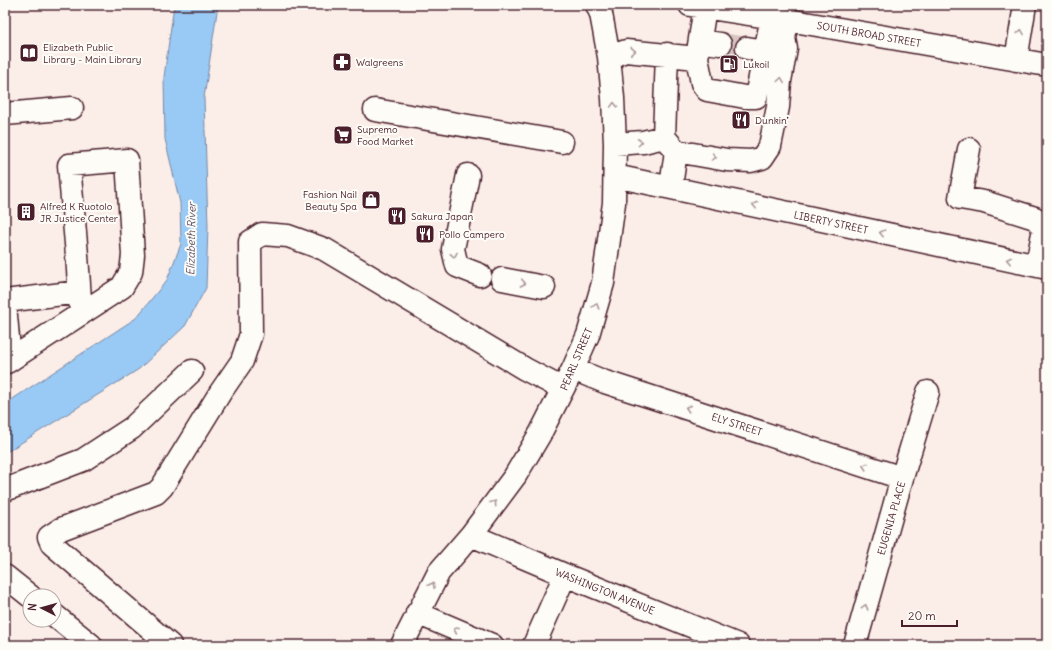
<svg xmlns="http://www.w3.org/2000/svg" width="1052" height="650" font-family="Delius,sans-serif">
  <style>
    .water { fill: #98caf5; stroke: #7986a4 }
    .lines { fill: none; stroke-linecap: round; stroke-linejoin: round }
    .minor-tunnel { stroke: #d8c5c2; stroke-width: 22; stroke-dasharray: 22 11; stroke-linecap: butt }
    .minor-casing { stroke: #4a1f2b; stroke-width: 25 }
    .minor { stroke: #fdfcf7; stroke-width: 22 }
    .oneway { stroke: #ac999b }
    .labels { text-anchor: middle; stroke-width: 4; stroke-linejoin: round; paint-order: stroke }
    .street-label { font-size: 10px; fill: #4a1f2b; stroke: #fdfcf7 }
    .poi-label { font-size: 10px; fill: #4a1f2b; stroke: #fdfcf7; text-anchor: start }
    .water-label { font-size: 11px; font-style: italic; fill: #615268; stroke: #fdfcf7 }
  </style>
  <rect width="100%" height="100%" fill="#fbeee8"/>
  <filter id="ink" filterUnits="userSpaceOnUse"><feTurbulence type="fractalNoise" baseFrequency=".025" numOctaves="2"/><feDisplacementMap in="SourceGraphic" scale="8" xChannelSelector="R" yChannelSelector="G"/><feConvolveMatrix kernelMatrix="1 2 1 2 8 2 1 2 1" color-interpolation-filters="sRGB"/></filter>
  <g filter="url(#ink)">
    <!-- water -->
    <path class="water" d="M 174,5 L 218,5 L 204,98 L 208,226 L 206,288 L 185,326 L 139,369 L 5,453 L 5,404 L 136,318 L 167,280 L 181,244 L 180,203 L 165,139 L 164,77 Z"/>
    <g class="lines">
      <!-- minor-tunnel -->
      <path class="minor-tunnel" d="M 720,44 L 747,48"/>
      <defs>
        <path id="minor" d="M 690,5 L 788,20 L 1047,65
          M 700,41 L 720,44
          M 747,48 L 765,51
          M 667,54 L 664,137 L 676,151 L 727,160 L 751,161 L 762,158 L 770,146 L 778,107 L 780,81 L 786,49 L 784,37 L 788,20
          M 609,57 L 626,51 L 697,58 L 705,7
          M 697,58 L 702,83 L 707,90 L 745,97 L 756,97 L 772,17
          M 1016,60 L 1025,5
          M 375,110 L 562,142
          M 5,114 L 72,108
          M 615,144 L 643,142 L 664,137
          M 969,149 L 960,198 L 984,202 L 1035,218 L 1044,228 L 1037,265
          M 468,175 L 453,249 L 457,266 L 480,275
          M 615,176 L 1047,268
          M 671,187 L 676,151
          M 502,279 L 544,287
          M 5,301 L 79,292
          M 5,305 L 10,360
          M 5,362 L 7,362 L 122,287 L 131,272 L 133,255 L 127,160 L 69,165 L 77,255 L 81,314
          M 573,369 L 605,382 L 902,478
          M 5,490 L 83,460 L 132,428 L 192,371
          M 471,535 L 565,575 L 738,645
          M 5,576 L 30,596
          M 417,613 L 492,645
          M 54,615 L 91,645
          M 170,645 L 52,544 L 49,537 L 61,529 L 156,493 L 162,487 L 220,393 L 242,361 L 251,334 L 250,242 L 262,234 L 288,236 L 324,249 L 525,369 L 563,389
          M 402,645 L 439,572 L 471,535 L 515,476 L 540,434 L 573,369 L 588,335 L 603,283 L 614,203 L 615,144 L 613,98 L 609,57 L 601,14 L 597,5
          M 534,645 L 565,575
          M 855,645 L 902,478 L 928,392"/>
      </defs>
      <!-- minor casing -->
      <use href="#minor" class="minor-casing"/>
      <!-- minor -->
      <use href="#minor" class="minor"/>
    </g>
    <!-- one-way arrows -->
    <defs><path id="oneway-chevron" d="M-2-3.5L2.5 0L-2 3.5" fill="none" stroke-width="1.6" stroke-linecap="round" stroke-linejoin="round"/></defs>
    <g class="oneway">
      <use href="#oneway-chevron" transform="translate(1021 32) rotate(-81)"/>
      <use href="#oneway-chevron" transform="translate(633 51) rotate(3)"/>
      <use href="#oneway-chevron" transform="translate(781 80) rotate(-82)"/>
      <use href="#oneway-chevron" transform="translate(614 105) rotate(-92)"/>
      <use href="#oneway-chevron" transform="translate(640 142) rotate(-7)"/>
      <use href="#oneway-chevron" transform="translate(714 157) rotate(10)"/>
      <use href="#oneway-chevron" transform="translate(755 205) rotate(-168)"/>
      <use href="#oneway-chevron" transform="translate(882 233) rotate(-168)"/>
      <use href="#oneway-chevron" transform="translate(454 255) rotate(79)"/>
      <use href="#oneway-chevron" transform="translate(1009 260) rotate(-168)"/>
      <use href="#oneway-chevron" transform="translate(523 283) rotate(11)"/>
      <use href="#oneway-chevron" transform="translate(596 306) rotate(-74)"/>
      <use href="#oneway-chevron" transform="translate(688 408) rotate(-162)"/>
      <use href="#oneway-chevron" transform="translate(865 466) rotate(-162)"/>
      <use href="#oneway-chevron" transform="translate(494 503) rotate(-54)"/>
      <use href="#oneway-chevron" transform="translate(432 585) rotate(-63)"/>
      <use href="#oneway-chevron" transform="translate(865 607) rotate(-74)"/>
      <use href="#oneway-chevron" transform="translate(456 630) rotate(-157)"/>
    </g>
  </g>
  <!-- icons -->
  <defs>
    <symbol id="library-square" viewBox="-11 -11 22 22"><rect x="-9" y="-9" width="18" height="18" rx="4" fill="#4a1f2b" stroke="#fdfcf7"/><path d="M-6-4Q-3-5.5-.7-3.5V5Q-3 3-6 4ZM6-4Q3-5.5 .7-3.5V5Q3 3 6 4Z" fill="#fff"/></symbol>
    <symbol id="pharmacy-square" viewBox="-11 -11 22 22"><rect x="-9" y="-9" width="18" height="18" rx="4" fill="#4a1f2b" stroke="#fdfcf7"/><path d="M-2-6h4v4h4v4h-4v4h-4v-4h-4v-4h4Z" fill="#fff"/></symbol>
    <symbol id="fuel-square" viewBox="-11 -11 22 22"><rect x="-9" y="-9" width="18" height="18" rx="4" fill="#4a1f2b" stroke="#fdfcf7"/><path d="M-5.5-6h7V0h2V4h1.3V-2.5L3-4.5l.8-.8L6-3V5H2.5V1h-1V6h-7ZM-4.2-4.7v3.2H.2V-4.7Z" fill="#fff"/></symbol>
    <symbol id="restaurant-square" viewBox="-11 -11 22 22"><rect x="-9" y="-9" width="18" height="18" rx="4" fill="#4a1f2b" stroke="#fdfcf7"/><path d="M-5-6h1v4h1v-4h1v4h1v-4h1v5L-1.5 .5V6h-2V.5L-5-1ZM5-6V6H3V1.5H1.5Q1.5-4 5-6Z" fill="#fff"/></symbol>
    <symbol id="supermarket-square" viewBox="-11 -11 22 22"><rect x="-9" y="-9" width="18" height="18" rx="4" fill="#4a1f2b" stroke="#fdfcf7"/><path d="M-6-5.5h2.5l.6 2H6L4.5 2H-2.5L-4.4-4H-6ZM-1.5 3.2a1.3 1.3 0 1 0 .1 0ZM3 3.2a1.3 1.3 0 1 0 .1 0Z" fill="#fff"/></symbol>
    <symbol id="shop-square" viewBox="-11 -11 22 22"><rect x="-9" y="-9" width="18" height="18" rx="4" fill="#4a1f2b" stroke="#fdfcf7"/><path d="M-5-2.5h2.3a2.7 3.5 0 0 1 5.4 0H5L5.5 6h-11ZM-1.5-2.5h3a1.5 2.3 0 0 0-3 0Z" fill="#fff"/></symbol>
    <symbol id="building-square" viewBox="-11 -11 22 22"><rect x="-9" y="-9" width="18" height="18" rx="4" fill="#4a1f2b" stroke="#fdfcf7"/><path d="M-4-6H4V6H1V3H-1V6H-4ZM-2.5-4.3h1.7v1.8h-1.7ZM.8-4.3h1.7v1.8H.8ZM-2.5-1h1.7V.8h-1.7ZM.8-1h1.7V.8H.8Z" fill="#fff"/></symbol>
  </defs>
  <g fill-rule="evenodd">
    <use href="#library-square" x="18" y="42" width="22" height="22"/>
    <use href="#pharmacy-square" x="331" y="51" width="22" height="22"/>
    <use href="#fuel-square" x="718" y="53" width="22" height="22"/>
    <use href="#restaurant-square" x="730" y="109" width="22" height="22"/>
    <use href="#supermarket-square" x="332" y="124" width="22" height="22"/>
    <use href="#shop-square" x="360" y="189" width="22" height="22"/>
    <use href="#building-square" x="15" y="201" width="22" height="22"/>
    <use href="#restaurant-square" x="386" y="205" width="22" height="22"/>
    <use href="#restaurant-square" x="414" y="223" width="22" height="22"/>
  </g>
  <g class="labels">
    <!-- street labels -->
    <g class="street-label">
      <text transform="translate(869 34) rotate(10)" y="4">SOUTH BROAD STREET</text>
      <text transform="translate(831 222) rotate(12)" y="4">LIBERTY STREET</text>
      <text transform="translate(576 359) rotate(-67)" y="4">PEARL STREET</text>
      <text transform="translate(737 424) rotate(18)" y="4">ELY STREET</text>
      <text transform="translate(891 518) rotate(-74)" y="4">EUGENIA PLACE</text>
      <text transform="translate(605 591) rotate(22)" y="4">WASHINGTON AVENUE</text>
    </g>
    <!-- poi labels -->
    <g class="poi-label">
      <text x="43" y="51">Elizabeth Public<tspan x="43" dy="12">Library - Main Library</tspan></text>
      <text x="356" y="66">Walgreens</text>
      <text x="743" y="68">Lukoil</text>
      <text x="755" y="124">Dunkin'</text>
      <text x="357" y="133">Supremo<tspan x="357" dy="12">Food Market</tspan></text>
      <text x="357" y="198" text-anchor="end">Fashion Nail<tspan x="357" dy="12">Beauty Spa</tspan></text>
      <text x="40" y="210">Alfred K Ruotolo<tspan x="40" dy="12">JR Justice Center</tspan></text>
      <text x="411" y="220">Sakura Japan</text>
      <text x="439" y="238">Pollo Campero</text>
    </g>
    <!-- water labels -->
    <g class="water-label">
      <text transform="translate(191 239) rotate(-89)" y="4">Elizabeth River</text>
    </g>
  </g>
  <!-- margin -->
  <rect width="1052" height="650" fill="none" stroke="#fdfcf7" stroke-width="20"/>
  <rect x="10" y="10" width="1032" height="630" fill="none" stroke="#4a1f2b" stroke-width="1.5" filter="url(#ink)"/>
  <!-- north arrow -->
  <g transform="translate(42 608) rotate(276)"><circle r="19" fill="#fdfcf7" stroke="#b5a4a5"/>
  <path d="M0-3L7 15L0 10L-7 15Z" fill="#4a1f2b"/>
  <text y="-6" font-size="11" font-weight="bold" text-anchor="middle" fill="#4a1f2b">N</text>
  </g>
  <!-- scale -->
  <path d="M902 620v6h55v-6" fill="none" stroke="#4a1f2b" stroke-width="2"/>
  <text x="908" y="620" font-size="12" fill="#4a1f2b" stroke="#fdfcf7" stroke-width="3" paint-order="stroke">20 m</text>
</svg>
